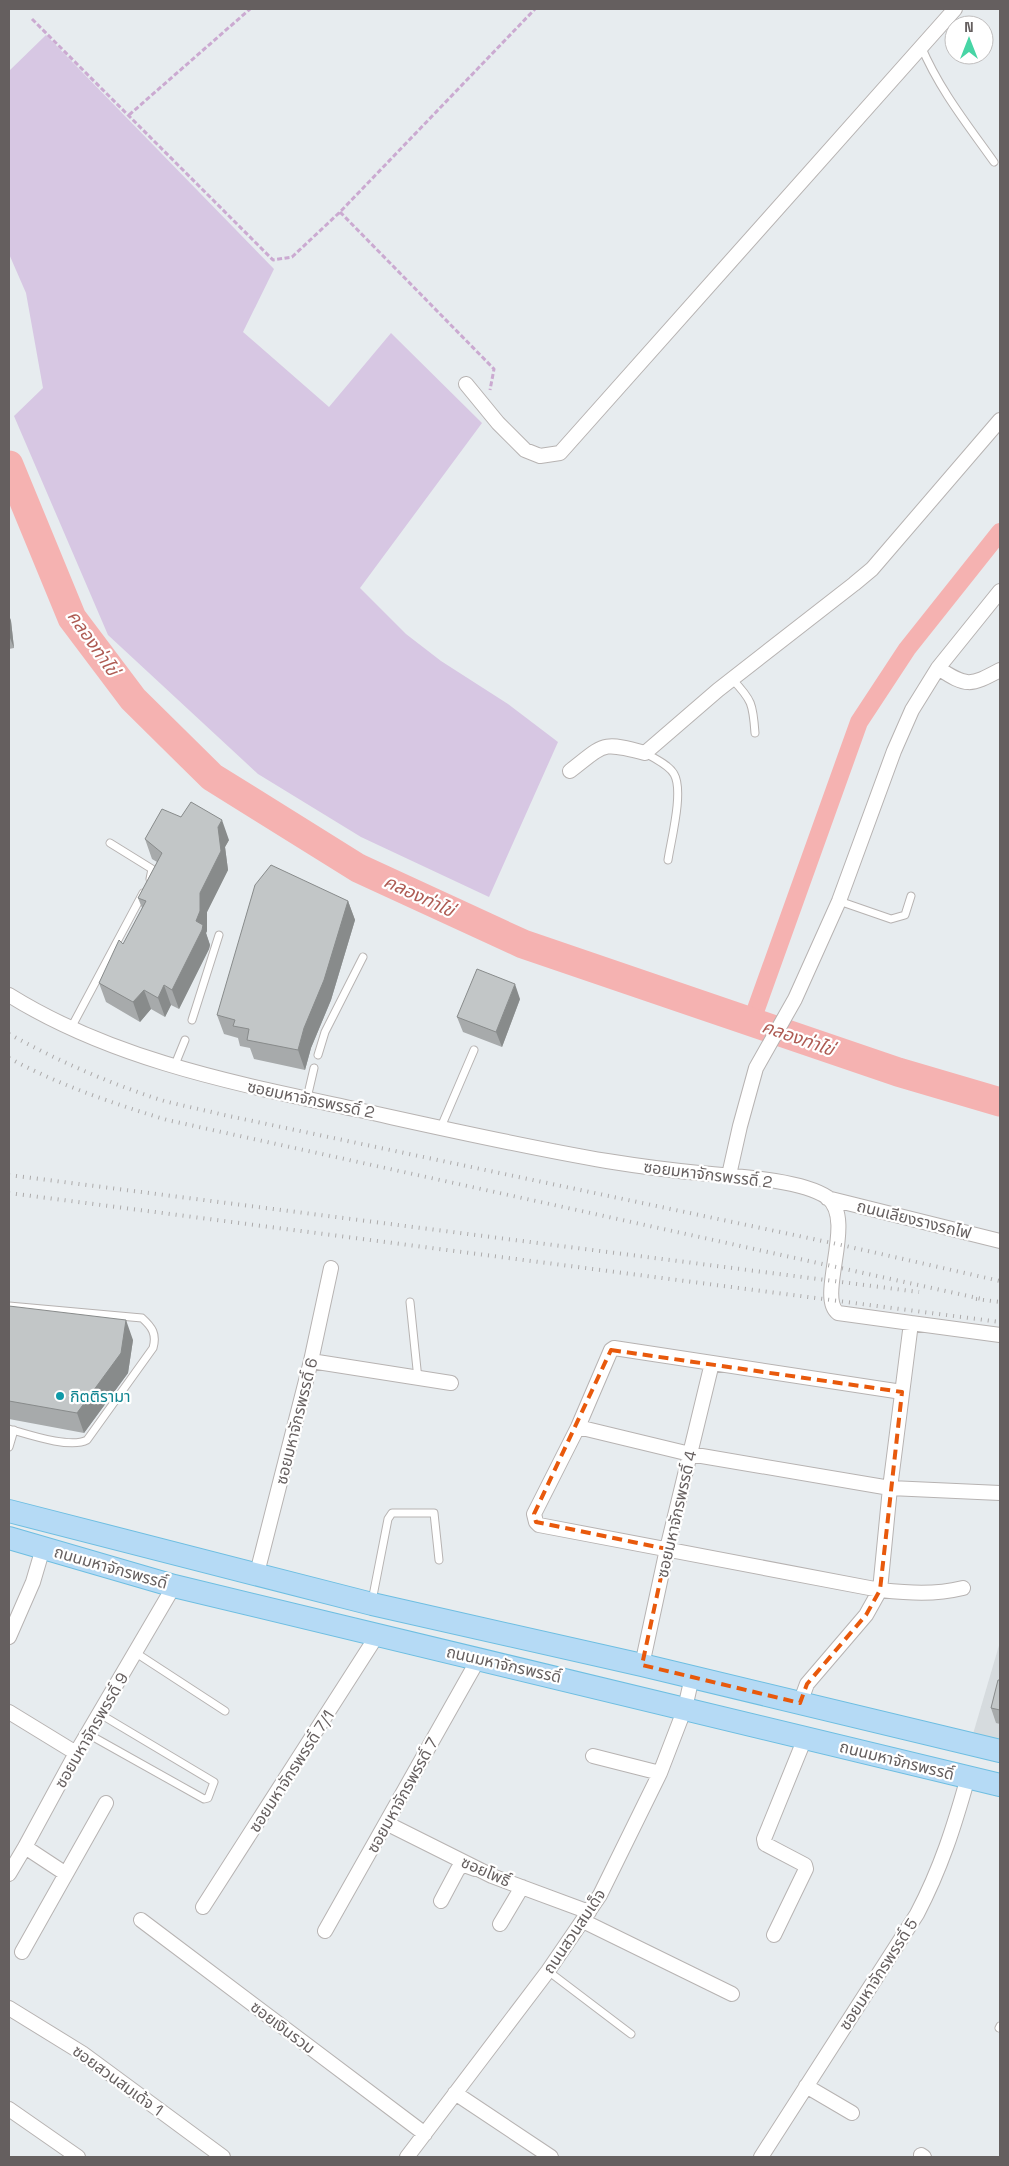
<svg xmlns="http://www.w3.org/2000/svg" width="1009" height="2166" font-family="'Space Grotesk','Noto Sans Thai',sans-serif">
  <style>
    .education { fill: #d6dbde }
    .green { fill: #d7c7e3 }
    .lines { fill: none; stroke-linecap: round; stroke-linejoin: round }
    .canal { stroke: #f5b2b1; stroke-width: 18 }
    .river { stroke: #f5b2b1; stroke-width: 29 }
    .service-casing { stroke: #b7b3b2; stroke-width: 9 }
    .minor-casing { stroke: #b7b3b2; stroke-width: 16 }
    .primary-casing { stroke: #6ebee1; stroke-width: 24 }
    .path { stroke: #cbaad1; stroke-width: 3; stroke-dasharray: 5 2.5; stroke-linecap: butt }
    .service { stroke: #fff; stroke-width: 7 }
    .minor { stroke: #fff; stroke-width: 14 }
    .primary { stroke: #b5daf5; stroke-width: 22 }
    .rail { stroke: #acaaaa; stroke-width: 4; stroke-dasharray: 1 6; stroke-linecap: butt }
    .wall { fill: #a7aaab }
    .shaded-wall { fill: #888b8b }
    .building { fill: #c2c6c7; stroke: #888b8b }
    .marked { fill: none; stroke: #e8590c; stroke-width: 4; stroke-dasharray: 10 6; stroke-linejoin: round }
    .culture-dot { fill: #0f9aa8; stroke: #fff; stroke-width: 2 }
    .labels { text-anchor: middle; stroke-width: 4.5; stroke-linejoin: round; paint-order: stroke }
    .street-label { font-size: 16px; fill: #655f5f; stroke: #fff }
    .culture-label { font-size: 16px; fill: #0d838f; stroke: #fff; text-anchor: start }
    .water-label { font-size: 18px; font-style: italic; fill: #ae5b53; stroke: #fff }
  </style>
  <rect width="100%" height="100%" fill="#e7ecef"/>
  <!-- education -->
  <path class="education" d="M 1000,1642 L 1000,1740 L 973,1734 Z"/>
  <!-- green -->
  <path class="green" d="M 46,35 L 274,269 L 243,332 L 329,407 L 391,333 L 482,423 L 360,588 L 406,634 L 441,661 L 508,704 L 558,742 L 489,897 L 361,837 L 258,774 L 108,635 L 14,416 L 43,388 L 26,293 L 9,254 L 9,71 Z"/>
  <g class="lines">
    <!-- canal -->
    <path class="canal" d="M 751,1023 L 859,722 L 907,649 L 1000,532"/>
    <!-- river -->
    <path class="river" d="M 9,465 L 72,618 L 133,699 L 212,777 L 358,868 L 523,944 L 898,1072 L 1000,1102"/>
    <defs>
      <path id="service" d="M 921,46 C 939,89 967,124 994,162
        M 732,679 C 752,700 753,704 755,733
        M 645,753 C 654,758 669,765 674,774 C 684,791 671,840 668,860
        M 110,843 L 152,869 L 150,879
        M 839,901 L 891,919 L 905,915 L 911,896
        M 192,1020 L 219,935
        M 71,1028 L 143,893
        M 318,1055 L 325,1032 L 363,957
        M 174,1067 L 185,1040
        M 307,1098 L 314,1068
        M 441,1127 L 474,1050
        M 410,1302 L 418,1379
        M 9,1306 L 142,1318 C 152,1327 157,1334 153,1348 L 87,1440 C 70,1449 27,1434 9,1429
        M 9,1447 L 14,1430
        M 372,1601 L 388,1519 L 392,1513 L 434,1513 L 439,1560
        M 136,1653 L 225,1711
        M 88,1734 L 204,1799 L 208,1798 L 214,1782 L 100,1714
        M 548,1971 L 631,2034
        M 999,2028 L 1000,2026"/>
      <path id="minor" d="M 466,384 L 498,423 L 525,450 L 540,456 L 560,453 L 955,9
        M 938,668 C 967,687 970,686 1000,670
        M 570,771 C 605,744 601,741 645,753 L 718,690 L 854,584 L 872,569 L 1000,420
        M 9,995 C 115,1061 239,1084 359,1110 C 441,1128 524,1147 607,1161 C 638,1166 668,1170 699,1173 C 732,1176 800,1179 827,1197 C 857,1219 816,1297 838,1313 L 911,1323 L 890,1488 L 880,1590 L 866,1615 L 807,1684 L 800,1703
        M 729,1175 L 740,1126 L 756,1068 L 795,999 L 839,901 L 894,751 L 912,710 L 938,668 L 1000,591
        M 827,1198 L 1000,1241
        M 911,1323 L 1000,1335
        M 311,1361 L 451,1383
        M 902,1392 L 614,1348 L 611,1350 L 578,1427 L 534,1514 L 536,1522 L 539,1525 L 880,1590 C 909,1593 934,1595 963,1588
        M 578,1427 L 690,1454 L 890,1488 L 1000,1493
        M 257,1573 L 311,1361 L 331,1268
        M 9,1637 L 33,1582 L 43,1548
        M 642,1665 L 667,1549 L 712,1363
        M 9,1712 L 76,1753
        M 593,1756 L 660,1773
        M 386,1823 L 492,1876 L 589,1912
        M 25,1847 L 66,1874
        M 9,1874 L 25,1847 L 76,1753 L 174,1586
        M 441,1901 L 458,1869 L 464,1865 L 475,1869
        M 203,1907 L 378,1634
        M 141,1920 L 425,2134
        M 583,1921 L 732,1994
        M 500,1924 L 522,1887
        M 325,1931 L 479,1658
        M 774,1935 L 806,1869 L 805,1865 L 765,1844 L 764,1839 L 805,1738
        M 22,1952 L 106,1803
        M 9,2008 L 82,2053 L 223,2157
        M 806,2086 L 852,2113
        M 455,2093 L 551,2157
        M 9,2109 L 78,2157
        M 921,2155 L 924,2157
        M 407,2157 L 548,1971 L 600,1895 L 660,1773 L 685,1708 L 692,1677
        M 761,2157 L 917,1914 C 941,1868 954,1827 968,1777"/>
      <path id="primary" d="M 9,1511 L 372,1604 L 642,1665 L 1000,1751
        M 9,1538 L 174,1586 L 1000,1785"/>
    </defs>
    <!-- service casing -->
    <use href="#service" class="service-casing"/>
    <!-- minor casing -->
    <use href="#minor" class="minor-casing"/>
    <!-- primary casing -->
    <use href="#primary" class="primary-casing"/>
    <!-- path -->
    <path class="path" d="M 32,19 L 273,260 L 292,257 L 340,212 L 535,9
      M 129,115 L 250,9
      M 340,212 L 494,369 L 490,390"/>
    <!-- service -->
    <use href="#service" class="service"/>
    <!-- minor -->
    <use href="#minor" class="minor"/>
    <!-- primary -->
    <use href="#primary" class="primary"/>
    <!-- rail -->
    <path class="rail" d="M 9,1034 C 58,1061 111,1084 164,1101 C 184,1106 204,1110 224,1115 L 837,1244 L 1000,1281
      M 9,1058 C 59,1085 112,1103 167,1120 L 982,1299
      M 9,1175 L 919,1292
      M 9,1193 L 1000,1322
      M 976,1299 L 1000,1302"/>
  </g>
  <!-- wall -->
  <path class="wall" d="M 9,615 L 11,621 L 14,648 L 9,649 Z
    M 145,839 L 229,840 L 225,847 L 228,870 L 207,912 L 207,931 L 206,933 L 210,945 L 209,949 L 179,1009 L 171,1005 L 165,1017 L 151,1009 L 140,1022 L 106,1002 L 99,983 L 123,944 L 142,908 L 138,898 L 157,862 L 152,859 Z
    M 348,901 L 355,920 L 331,1000 L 311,1048 L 305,1070 L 254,1059 L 250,1048 L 240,1046 L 238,1038 L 224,1034 L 217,1015 Z
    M 520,999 L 502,1047 L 463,1032 L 457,1017 Z
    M 9,1306 L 133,1340 L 128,1373 L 84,1433 L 9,1419 Z
    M 1000,1680 L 1000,1724 L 996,1723 L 991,1708 Z"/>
  <!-- shaded-wall -->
  <path class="shaded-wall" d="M 9,615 L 11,621 L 14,648 L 10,638 Z
    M 222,820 L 229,840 L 225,847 L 228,870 L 207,912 L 207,931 L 206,933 L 210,945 L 209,949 L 179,1009 L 172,990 L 196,921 L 200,893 L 218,827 Z
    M 348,901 L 355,920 L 331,1000 L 311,1048 L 305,1070 L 298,1050 L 304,1028 Z
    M 515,984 L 520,999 L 502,1047 L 496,1032 Z
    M 164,985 L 171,1005 L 165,1017 L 158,998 Z
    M 144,990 L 151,1009 L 140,1022 L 133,1002 Z
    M 126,1320 L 133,1340 L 128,1373 L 84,1433 L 77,1413 Z"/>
  <!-- building -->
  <path class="building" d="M 9,624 L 10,638 L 9,638 Z
    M 191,802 L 222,820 L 218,827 L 221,851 L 200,893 L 200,911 L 196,921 L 203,925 L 202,930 L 172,990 L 164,985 L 158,998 L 144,990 L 133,1002 L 99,983 L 119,940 L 123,944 L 146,901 L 138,898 L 162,853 L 145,839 L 162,809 L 181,817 Z
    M 271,865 L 348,901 L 324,980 L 304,1028 L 298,1050 L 247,1040 L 249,1029 L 233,1026 L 235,1020 L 217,1015 L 255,885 Z
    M 477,969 L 515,984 L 496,1032 L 457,1017 Z
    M 9,1306 L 126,1320 L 121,1353 L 77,1413 L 9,1401 Z
    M 998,1680 L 1000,1680 L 1000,1710 L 991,1708 Z"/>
  <!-- marked area -->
  <path class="marked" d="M 611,1350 L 902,1392 L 880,1590 L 866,1615 L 807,1684 L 800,1703 L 642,1665 L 667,1549 L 536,1522 L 534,1514 Z"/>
  <!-- markers -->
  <circle class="culture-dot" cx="60" cy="1396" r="5"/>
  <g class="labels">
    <!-- street labels -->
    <g class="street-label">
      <text transform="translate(311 1099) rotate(12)" y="6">ซอยมหาจักรพรรดิ์ 2</text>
      <text transform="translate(708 1174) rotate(7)" y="6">ซอยมหาจักรพรรดิ์ 2</text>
      <text transform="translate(914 1219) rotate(14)" y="6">ถนนเลียงรางรถไฟ</text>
      <text transform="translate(296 1421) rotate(-76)" y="6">ซอยมหาจักรพรรดิ์ 6</text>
      <text transform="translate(676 1514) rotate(-77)" y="6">ซอยมหาจักรพรรดิ์ 4</text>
      <text transform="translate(111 1567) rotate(16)" y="6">ถนนมหาจักรพรรดิ์</text>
      <text transform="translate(504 1664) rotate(13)" y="6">ถนนมหาจักรพรรดิ์</text>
      <text transform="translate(91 1730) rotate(-60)" y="6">ซอยมหาจักรพรรดิ์ 9</text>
      <text transform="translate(897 1760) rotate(14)" y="6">ถนนมหาจักรพรรดิ์</text>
      <text transform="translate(291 1771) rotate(-57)" y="6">ซอยมหาจักรพรรดิ์ 7/1</text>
      <text transform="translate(402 1795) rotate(-61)" y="6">ซอยมหาจักรพรรดิ์ 7</text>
      <text transform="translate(486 1871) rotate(24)" y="6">ซอยโพธิ์</text>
      <text transform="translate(574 1931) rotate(-56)" y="6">ถนนสวนสมเด็จ</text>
      <text transform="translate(878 1974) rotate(-57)" y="6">ซอยมหาจักรพรรดิ์ 5</text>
      <text transform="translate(283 2027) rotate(37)" y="6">ซอยเงินรวม</text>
      <text transform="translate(118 2080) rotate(36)" y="6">ซอยสวนสมเด้จ 1</text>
    </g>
    <!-- culture labels -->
    <g class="culture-label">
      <text x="70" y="1402">กิตติรามา</text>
    </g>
    <!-- water labels -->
    <g class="water-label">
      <text transform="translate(93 643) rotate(55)" y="6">คลองท่าไข่</text>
      <text transform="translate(419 896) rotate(25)" y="6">คลองท่าไข่</text>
      <text transform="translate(798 1038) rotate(19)" y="6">คลองท่าไข่</text>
    </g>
  </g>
  <!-- border -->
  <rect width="1009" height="2166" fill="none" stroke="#655f5f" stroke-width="20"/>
  <!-- north arrow -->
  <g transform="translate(969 40)"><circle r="24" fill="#ffffff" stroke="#c1bfbf"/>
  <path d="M0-4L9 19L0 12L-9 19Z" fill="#47d5a5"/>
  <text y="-8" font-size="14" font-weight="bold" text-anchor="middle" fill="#655f5f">N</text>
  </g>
</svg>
